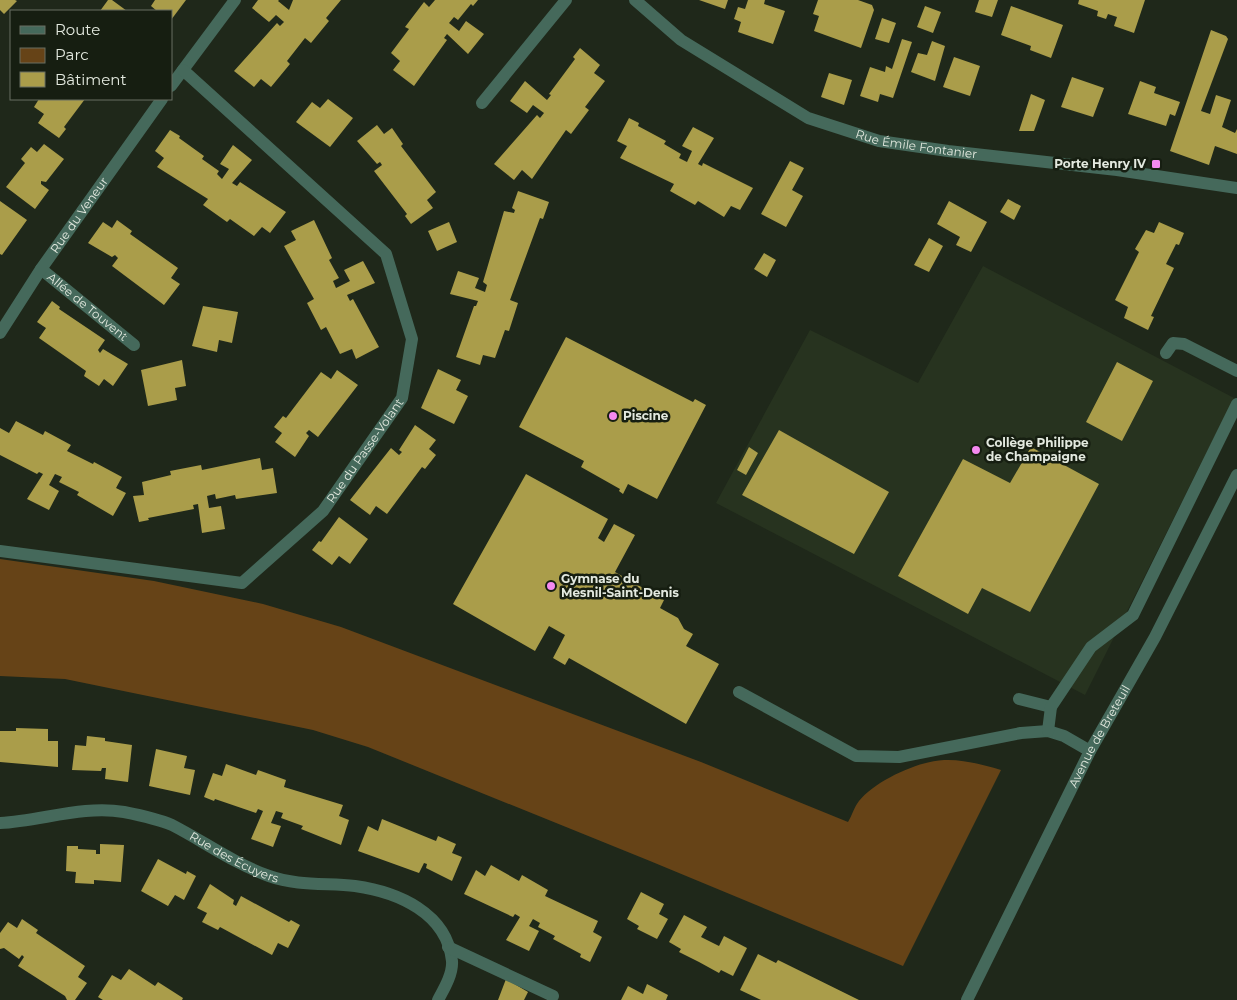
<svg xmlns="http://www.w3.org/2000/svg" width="1237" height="1000" font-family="Montserrat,sans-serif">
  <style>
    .built { fill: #27331f }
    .green { fill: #664317 }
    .building { fill: #aa9d4a }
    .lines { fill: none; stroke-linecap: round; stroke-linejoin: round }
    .minor { stroke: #45695b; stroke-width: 12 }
    .poi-dot { fill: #f489f0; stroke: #161e11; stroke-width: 2 }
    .labels { text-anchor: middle; stroke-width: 5; stroke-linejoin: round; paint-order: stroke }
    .street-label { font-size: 12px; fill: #e3e9df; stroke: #161e11 }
    .poi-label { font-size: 12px; font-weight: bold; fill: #e3e9df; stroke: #161e11; text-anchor: start }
  </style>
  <rect width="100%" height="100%" fill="#1f281a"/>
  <!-- built -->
  <path class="built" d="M 983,266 L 1234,398 L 1085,695 L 716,503 L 810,330 L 918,383 Z"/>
  <!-- green -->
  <path class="green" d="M 0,559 L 154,581 L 263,604 L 341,627 L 701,762 L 848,822 C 852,816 854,807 859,801 C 875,781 918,761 944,760 C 963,759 984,765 1001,770 L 903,966 L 650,861 L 368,747 L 313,730 L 65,679 L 0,676 Z"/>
  <!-- building -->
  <path class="building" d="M 0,0 L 15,0 L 17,1 L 4,14 L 0,10 Z
    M 108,0 L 112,0 L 127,11 L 100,11 Z
    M 155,0 L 186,0 L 171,20 L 171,11 L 157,11 L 151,6 Z
    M 258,0 L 279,0 L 278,1 L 289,10 L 293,0 L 341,0 L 326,18 L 329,21 L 311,43 L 305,38 L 287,61 L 290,64 L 271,87 L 261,79 L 254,87 L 234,71 L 277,23 L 280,26 L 284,22 L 276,15 L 269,22 L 252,8 Z
    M 435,0 L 478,0 L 473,6 L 471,4 L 458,20 L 454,17 L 449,23 L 459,31 L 466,21 L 484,34 L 468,54 L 447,34 L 444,38 L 447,40 L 414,86 L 393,70 L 400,61 L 391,53 L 409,29 L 405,27 L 424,2 L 429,7 Z
    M 699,0 L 728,0 L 725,9 Z
    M 748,0 L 765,0 L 764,4 L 785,11 L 773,44 L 738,32 L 741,22 L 734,19 L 738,7 L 745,9 Z
    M 818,0 L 858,0 L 872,5 L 874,10 L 861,48 L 814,31 L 819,16 L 813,14 Z
    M 979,0 L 998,0 L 992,17 L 975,12 Z
    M 1079,0 L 1145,0 L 1134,33 L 1114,26 L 1117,17 L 1108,14 L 1106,19 L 1097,16 L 1098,11 L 1078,4 Z
    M 925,6 L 941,12 L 933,33 L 917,27 Z
    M 1011,6 L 1063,25 L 1051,58 L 1030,50 L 1031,46 L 1001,35 Z
    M 882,18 L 896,23 L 889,43 L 875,39 Z
    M 1211,30 L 1226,36 L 1228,39 L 1201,111 L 1210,114 L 1216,95 L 1231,100 L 1222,127 L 1235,133 L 1237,129 L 1237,154 L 1215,146 L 1209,165 L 1170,151 Z
    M 902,39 L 912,42 L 893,98 L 880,94 L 878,102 L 860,96 L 870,67 L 885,72 L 886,66 L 892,69 Z
    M 932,41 L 945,46 L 935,81 L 911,72 L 918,53 L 927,55 Z
    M 580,48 L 600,65 L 594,73 L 605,81 L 585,107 L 589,110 L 571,134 L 566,130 L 532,179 L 522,170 L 514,180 L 494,164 L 537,115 L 540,118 L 544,113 L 533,105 L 527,113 L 510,101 L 525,81 L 547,100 L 551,95 L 549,94 L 575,59 L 573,57 Z
    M 954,57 L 980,66 L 970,96 L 943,87 Z
    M 829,73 L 852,80 L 844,105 L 821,97 Z
    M 1072,77 L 1104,88 L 1093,117 L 1061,107 Z
    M 1140,81 L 1156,87 L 1154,93 L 1180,102 L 1175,116 L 1170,114 L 1166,126 L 1128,114 Z
    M 1031,94 L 1045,100 L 1034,131 L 1019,131 Z
    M 39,99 L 85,99 L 64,127 L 66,129 L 59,138 L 38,123 L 44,114 L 34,107 Z
    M 328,99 L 353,118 L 330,147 L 296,122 L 312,102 L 320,108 Z
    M 629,118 L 639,123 L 638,126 L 666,141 L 664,144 L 681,154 L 679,158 L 687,162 L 692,151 L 682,146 L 693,127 L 714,138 L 698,164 L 702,166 L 703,163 L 753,188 L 740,210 L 731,206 L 724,217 L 698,201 L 695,205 L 670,191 L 674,184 L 620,158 L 627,146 L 617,141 Z
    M 377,125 L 384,134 L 392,128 L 403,144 L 401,146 L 436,192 L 427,200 L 433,208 L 411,224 L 405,216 L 407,214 L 374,171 L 382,165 L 380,162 L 377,164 L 357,141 Z
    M 170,130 L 180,136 L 179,138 L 204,156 L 202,159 L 219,171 L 217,174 L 222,179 L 229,169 L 220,164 L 233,145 L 252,160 L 232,183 L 237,186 L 240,182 L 286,212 L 270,233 L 262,227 L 254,236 L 230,219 L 227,222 L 203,205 L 208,199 L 157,167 L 164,158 L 155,151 Z
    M 44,144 L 64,159 L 46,182 L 41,181 L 41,184 L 49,190 L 35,209 L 6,187 L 25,163 L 21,159 L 31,147 L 37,152 Z
    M 790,161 L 804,168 L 792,190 L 803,196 L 786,227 L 761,214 Z
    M 518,191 L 549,202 L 543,219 L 540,218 L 510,300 L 518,303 L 509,331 L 505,330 L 495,358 L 483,355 L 480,365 L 456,357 L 474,306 L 476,306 L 478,301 L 450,294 L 458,271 L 479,278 L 475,288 L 485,292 L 487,285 L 483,282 L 504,211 L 514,213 L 515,210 L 512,208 Z
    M 1008,199 L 1021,206 L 1014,220 L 1000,212 Z
    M 0,201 L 27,220 L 2,255 L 0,254 Z
    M 949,201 L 987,222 L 971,252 L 956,245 L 960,237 L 937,224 Z
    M 117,220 L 132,231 L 130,234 L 178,268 L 171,278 L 180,284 L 164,305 L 112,266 L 118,258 L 115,255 L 112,257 L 88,243 L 103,222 L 112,228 Z
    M 314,220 L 332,258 L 329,260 L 339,278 L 333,281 L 336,288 L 350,281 L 344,270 L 363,261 L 375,283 L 347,295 L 350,301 L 353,299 L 379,347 L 356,359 L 352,349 L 340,354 L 326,327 L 321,330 L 307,303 L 314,299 L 284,246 L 296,240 L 291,231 Z
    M 449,222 L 457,242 L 437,251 L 428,231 Z
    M 1159,222 L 1184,233 L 1179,245 L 1176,244 L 1166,264 L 1174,268 L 1151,316 L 1154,317 L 1148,330 L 1124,318 L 1128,307 L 1115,300 L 1139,252 L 1135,249 L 1146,230 L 1154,233 Z
    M 929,238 L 943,246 L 929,272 L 914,265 Z
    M 764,253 L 776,260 L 767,277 L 754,269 Z
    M 52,301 L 60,307 L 59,309 L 105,340 L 98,350 L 100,353 L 103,349 L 128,364 L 113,386 L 104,379 L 99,386 L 84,376 L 86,371 L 39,338 L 46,328 L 37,322 Z
    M 203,306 L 238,312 L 232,343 L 219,340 L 217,352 L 192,346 Z
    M 566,337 L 693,402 L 695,399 L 706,405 L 657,499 L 628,484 L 623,494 L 619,491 L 620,489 L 581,467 L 584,461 L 519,427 Z
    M 182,360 L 186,386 L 175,388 L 177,400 L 148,406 L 141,370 Z
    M 1117,362 L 1153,381 L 1122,441 L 1086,422 Z
    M 438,369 L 461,380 L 456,390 L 468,396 L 454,424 L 421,408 Z
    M 337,370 L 358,385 L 318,437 L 309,430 L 306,433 L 309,436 L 295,457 L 275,442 L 282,433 L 274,427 L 283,416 L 286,418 L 321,372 L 331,379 Z
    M 16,421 L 43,435 L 45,431 L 71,445 L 67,451 L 93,464 L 94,462 L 122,477 L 116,488 L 126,493 L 113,516 L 77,495 L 79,492 L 59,482 L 62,477 L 55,474 L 49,485 L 59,491 L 49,510 L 27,499 L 43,474 L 39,472 L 37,474 L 0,455 L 0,428 L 9,433 Z
    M 415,425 L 436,440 L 429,449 L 436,455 L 425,469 L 422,467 L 387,514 L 376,506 L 370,515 L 350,500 L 391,448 L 399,455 L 402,452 L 399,450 Z
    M 779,430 L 889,492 L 854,554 L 742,495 Z
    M 749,447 L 758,453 L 746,475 L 737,470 Z
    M 1031,447 L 1099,484 L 1030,612 L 982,588 L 968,614 L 898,576 L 963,459 L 1010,483 Z
    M 260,458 L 262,470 L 273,468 L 277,493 L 236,499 L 235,495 L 216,499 L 215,494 L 207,496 L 209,508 L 221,506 L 225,529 L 202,533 L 198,504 L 193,505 L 194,509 L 148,518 L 149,520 L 139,522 L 133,496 L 144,495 L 142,482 L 171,475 L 170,471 L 201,465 L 202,470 Z
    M 526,474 L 608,519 L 598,538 L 604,542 L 614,524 L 635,535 L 615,572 L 664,600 L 660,608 L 678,618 L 684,629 L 693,634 L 686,646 L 719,664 L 686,724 L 569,658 L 565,665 L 553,658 L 565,635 L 549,626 L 535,651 L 453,604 Z
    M 339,517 L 368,539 L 350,564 L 339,556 L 332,565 L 312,550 L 319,541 L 321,542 Z
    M 16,728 L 48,729 L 48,741 L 58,741 L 58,767 L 0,762 L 0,731 L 16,731 Z
    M 87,736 L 105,738 L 105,741 L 132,745 L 128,782 L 105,779 L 106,768 L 102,768 L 101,771 L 72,770 L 75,745 L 86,746 Z
    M 156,749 L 187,756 L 184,768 L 195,770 L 190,795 L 149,786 Z
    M 226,764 L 256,775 L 258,770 L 286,780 L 284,787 L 343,805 L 339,816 L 349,820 L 341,845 L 301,829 L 303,826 L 281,818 L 283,813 L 276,811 L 271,823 L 281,826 L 273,847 L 251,839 L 263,811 L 258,809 L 256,813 L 215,799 L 214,801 L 204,797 L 213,773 L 222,776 Z
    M 382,819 L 436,841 L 438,836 L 456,844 L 452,853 L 462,857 L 452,881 L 426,868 L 427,864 L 424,863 L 419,873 L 358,851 L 368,826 L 378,831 Z
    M 100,844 L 124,845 L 121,882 L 94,880 L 94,884 L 75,883 L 76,872 L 66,871 L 67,846 L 78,846 L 78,849 L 96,850 L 96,854 L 100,854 Z
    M 158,859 L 186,874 L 187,871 L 196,876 L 184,900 L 175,895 L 168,906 L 141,891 Z
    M 491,865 L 519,881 L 522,875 L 548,890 L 545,896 L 598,921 L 593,932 L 602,937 L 590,962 L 580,957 L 581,954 L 553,939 L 555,936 L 538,927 L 540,923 L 533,919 L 529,926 L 539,931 L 529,951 L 506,940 L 520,917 L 515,914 L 513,917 L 464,894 L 476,870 L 485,876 Z
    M 210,884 L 234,900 L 233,904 L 236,906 L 241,896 L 289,922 L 291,920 L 300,925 L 288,948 L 278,943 L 272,955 L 220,927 L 218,930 L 202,922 L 207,913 L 197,908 Z
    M 641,892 L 664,904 L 659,914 L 668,919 L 657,939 L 637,929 L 639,926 L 627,919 Z
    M 684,915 L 707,927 L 701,937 L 719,946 L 724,936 L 747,948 L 733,976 L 721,970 L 719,973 L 699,962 L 679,952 L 681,949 L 669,942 Z
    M 22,919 L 38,930 L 36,933 L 85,966 L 78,977 L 87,983 L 75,1000 L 67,1000 L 65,996 L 18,966 L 24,957 L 22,955 L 19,959 L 4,948 L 0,949 L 0,933 L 8,922 L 17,928 Z
    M 758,954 L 776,963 L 778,960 L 859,1000 L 761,1000 L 740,990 Z
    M 129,969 L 155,986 L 158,982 L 183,998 L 182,1000 L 103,1000 L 98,997 L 112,975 L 121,980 Z
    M 506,979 L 528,992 L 524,1000 L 498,1000 Z
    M 647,984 L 668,995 L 666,1000 L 621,1000 L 628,986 L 643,994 Z"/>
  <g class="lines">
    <!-- minor -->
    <g class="minor">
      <path id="s1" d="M 635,0 L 681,40 L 808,118 L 879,141 L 948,151 L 1117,170 L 1237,188"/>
      <path d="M 171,86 L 235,0"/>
      <path d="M 482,103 L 566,0"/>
      <path id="s2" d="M 41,269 L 134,345"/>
      <path id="s3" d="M 0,333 L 41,269 L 162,99"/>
      <path d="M 1166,353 L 1173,343 L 1184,344 L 1237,371"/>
      <path id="s4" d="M 0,551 L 242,583 L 323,511 L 402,398 L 412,339 L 386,254 L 183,70"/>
      <path d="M 739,692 L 856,756 L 899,757 L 1021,733 L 1048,731 L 1064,736 L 1090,751"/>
      <path d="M 1019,699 L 1051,707"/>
      <path d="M 1048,731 L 1051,707 L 1091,647 L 1133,615 L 1237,404"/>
      <path id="s5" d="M 0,823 C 41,821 83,805 124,812 C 139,815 158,819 172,825 C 205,842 233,863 269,876 C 297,886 326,883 355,886 C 398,892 447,913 452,961 C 453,974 444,989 438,1000"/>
      <path d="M 448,947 L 553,996"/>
      <path id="s6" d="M 967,1000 L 1090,751 L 1155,637 L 1237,475"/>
    </g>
  </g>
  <!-- markers -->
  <g class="poi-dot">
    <rect x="1151" y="159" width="10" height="10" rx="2.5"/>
    <circle cx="613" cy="416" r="5"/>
    <circle cx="976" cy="450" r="5"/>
    <circle cx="551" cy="586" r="5"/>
  </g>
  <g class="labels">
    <!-- street labels -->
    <g class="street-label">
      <text dy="4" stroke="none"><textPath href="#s1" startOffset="322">Rue Émile Fontanier</textPath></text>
      <text dy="4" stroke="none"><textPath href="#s3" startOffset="142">Rue du Veneur</textPath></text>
      <text dy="4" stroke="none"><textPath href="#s2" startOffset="60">Allée de Touvent</textPath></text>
      <text dy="4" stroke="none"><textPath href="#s4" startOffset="426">Rue du Passe-Volant</textPath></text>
      <text dy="4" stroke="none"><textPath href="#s6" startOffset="295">Avenue de Breteuil</textPath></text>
      <text dy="4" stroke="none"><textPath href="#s5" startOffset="245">Rue des Écuyers</textPath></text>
    </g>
    <!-- poi labels -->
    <g class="poi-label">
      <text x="1146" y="168" text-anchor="end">Porte Henry IV</text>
      <text x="623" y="420">Piscine</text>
      <text x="986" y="447">Collège Philippe<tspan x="986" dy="14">de Champaigne</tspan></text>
      <text x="561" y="583">Gymnase du<tspan x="561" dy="14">Mesnil-Saint-Denis</tspan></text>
    </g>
  </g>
  <!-- legend -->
  <rect x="10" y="10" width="162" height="90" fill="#161e11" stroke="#686f63"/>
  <rect x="20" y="26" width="25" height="8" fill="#45695b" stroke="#686f63"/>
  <text x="55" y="35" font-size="15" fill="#e3e9df">Route</text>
  <rect x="20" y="48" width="25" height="15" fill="#664317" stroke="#686f63"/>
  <text x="55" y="60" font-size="15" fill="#e3e9df">Parc</text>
  <rect x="20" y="72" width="25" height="15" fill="#aa9d4a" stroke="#686f63"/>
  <text x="55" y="85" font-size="15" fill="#e3e9df">Bâtiment</text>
</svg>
